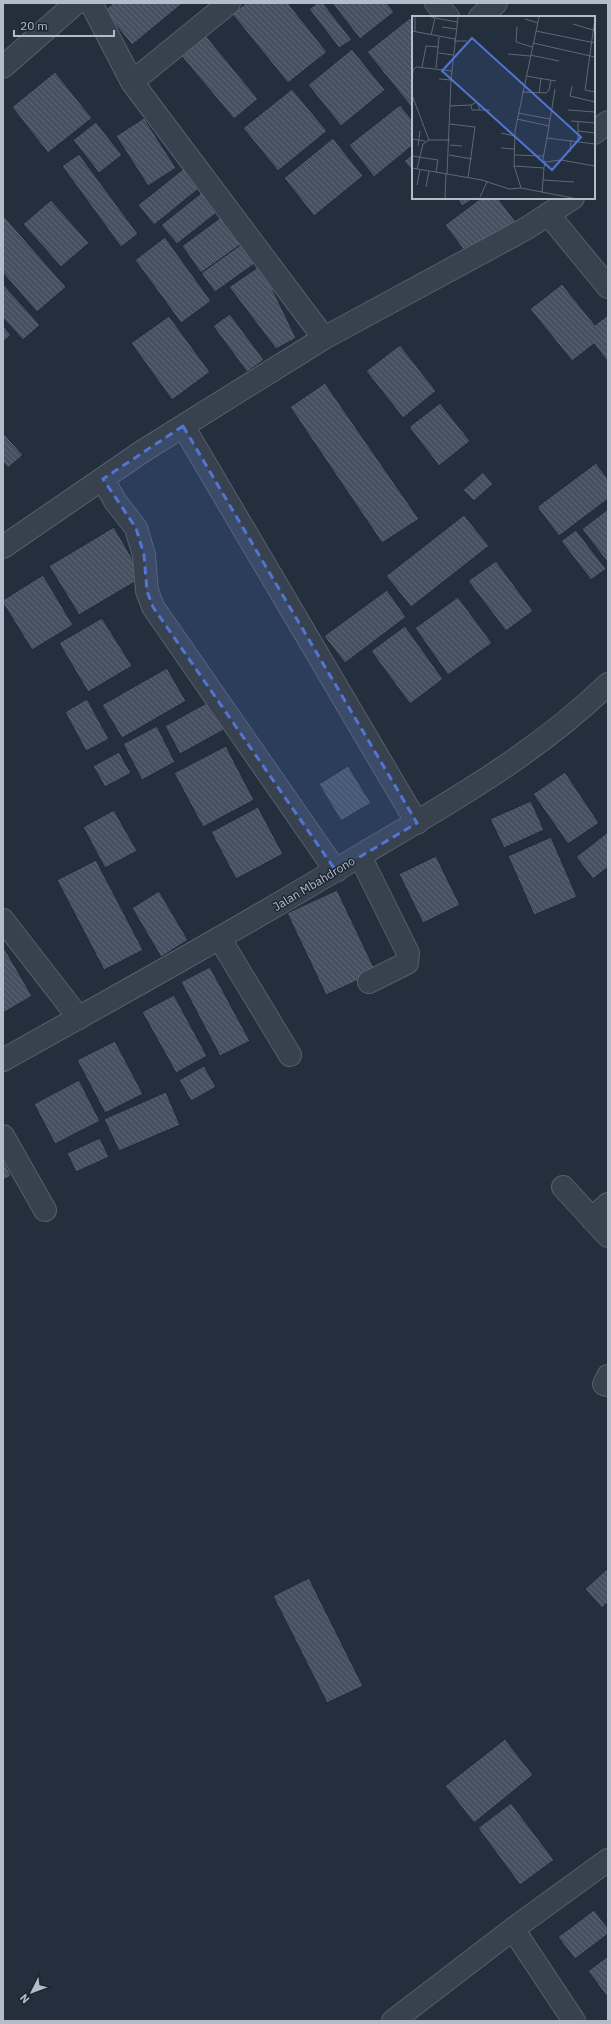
<svg xmlns="http://www.w3.org/2000/svg" width="611" height="2024" font-family="'IBM Plex Sans',sans-serif">
  <style>
    .building { fill: url(#building-back-hatch); stroke: #1f2835 }
    .lines { fill: none; stroke-linecap: round; stroke-linejoin: round }
    .minor-casing { stroke: #565f6c; stroke-width: 24 }
    .minor { stroke: #38414e; stroke-width: 22 }
    .marked { fill: #5274d3; fill-opacity: 0.2; stroke: #5274d3; stroke-width: 3; stroke-dasharray: 8 5; stroke-linejoin: round }
    .labels { text-anchor: middle; stroke-width: 3; stroke-linejoin: round; paint-order: stroke }
    .street-label { font-size: 12px; fill: #b4bcc9; stroke: #1d2633 }
    .inset-road { fill: none; stroke: #5e6776; stroke-width: 1 }
    .view { fill: #5274d3; fill-opacity: 0.15; stroke: #5274d3; stroke-width: 2 }
    .inset-edge { fill: none; stroke: #b4bcc9; stroke-width: 2 }
  </style>
  <defs>
    <pattern id="building-back-hatch" width="6" height="6" patternUnits="userSpaceOnUse"><rect width="6" height="6" fill="#455162"/><path d="M-1 5l2 2M0 0l6 6M5-1l2 2" fill="none" stroke="#5d6877"/></pattern>
  </defs>
  <rect width="100%" height="100%" fill="#242f3e"/>
  <!-- building -->
  <path class="building" d="M 113,3 L 183,3 L 132,45 L 104,11 Z
    M 246,3 L 288,3 L 327,52 L 288,83 L 232,14 Z
    M 317,3 L 323,3 L 352,40 L 339,48 L 309,9 Z
    M 332,3 L 387,3 L 394,12 L 360,39 Z
    M 410,18 L 413,22 L 413,109 L 367,52 Z
    M 203,32 L 258,99 L 234,119 L 178,52 Z
    M 352,49 L 385,90 L 341,126 L 308,85 Z
    M 55,72 L 92,118 L 48,153 L 12,107 Z
    M 292,89 L 327,131 L 278,171 L 243,128 Z
    M 400,105 L 413,121 L 413,145 L 374,177 L 349,145 Z
    M 144,118 L 176,168 L 148,186 L 116,136 Z
    M 96,122 L 122,155 L 99,173 L 73,140 Z
    M 333,138 L 363,176 L 314,216 L 284,178 Z
    M 79,154 L 138,234 L 121,247 L 62,166 Z
    M 413,154 L 413,171 L 404,161 Z
    M 187,166 L 202,186 L 154,225 L 138,205 Z
    M 205,190 L 220,210 L 177,244 L 161,225 Z
    M 457,198 L 475,198 L 462,206 Z
    M 481,198 L 498,198 L 516,222 L 469,257 L 445,225 Z
    M 51,200 L 89,243 L 61,267 L 23,224 Z
    M 3,215 L 66,287 L 37,312 L 3,273 Z
    M 224,215 L 243,243 L 201,273 L 182,246 Z
    M 165,237 L 211,301 L 181,323 L 135,260 Z
    M 243,243 L 257,262 L 215,292 L 201,273 Z
    M 261,265 L 296,338 L 276,349 L 229,287 Z
    M 3,284 L 40,325 L 23,340 L 3,318 Z
    M 562,284 L 595,325 L 608,315 L 608,362 L 594,344 L 572,361 L 530,309 Z
    M 230,314 L 264,360 L 247,372 L 213,326 Z
    M 169,316 L 210,372 L 172,400 L 131,343 Z
    M 3,326 L 11,335 L 3,342 Z
    M 400,345 L 436,391 L 403,418 L 366,371 Z
    M 325,383 L 419,519 L 382,543 L 290,407 Z
    M 440,403 L 470,441 L 439,466 L 409,427 Z
    M 3,433 L 23,455 L 8,468 L 3,462 Z
    M 596,463 L 608,479 L 608,499 L 559,536 L 537,507 Z
    M 483,472 L 493,484 L 474,501 L 463,490 Z
    M 608,509 L 608,563 L 582,529 Z
    M 464,515 L 489,546 L 411,607 L 386,576 Z
    M 114,527 L 143,577 L 79,615 L 49,566 Z
    M 576,530 L 606,569 L 591,580 L 561,541 Z
    M 496,561 L 533,611 L 506,631 L 468,581 Z
    M 43,575 L 73,625 L 32,650 L 3,603 L 3,600 Z
    M 387,590 L 406,617 L 345,663 L 324,636 Z
    M 458,597 L 492,643 L 448,675 L 415,628 Z
    M 102,618 L 132,666 L 88,692 L 59,643 Z
    M 405,626 L 443,679 L 410,704 L 371,651 Z
    M 167,668 L 186,701 L 122,738 L 102,705 Z
    M 87,699 L 109,739 L 86,751 L 65,712 Z
    M 212,700 L 227,728 L 180,754 L 165,726 Z
    M 157,726 L 175,762 L 142,780 L 123,744 Z
    M 226,746 L 254,800 L 203,827 L 174,773 Z
    M 119,752 L 131,773 L 105,787 L 93,766 Z
    M 348,766 L 371,803 L 341,821 L 319,784 Z
    M 565,772 L 599,823 L 568,844 L 533,794 Z
    M 531,801 L 544,830 L 504,848 L 490,819 Z
    M 258,807 L 283,854 L 236,879 L 211,832 Z
    M 114,810 L 137,851 L 105,868 L 83,827 Z
    M 608,832 L 608,867 L 593,879 L 576,857 Z
    M 551,837 L 577,897 L 534,915 L 508,856 Z
    M 436,856 L 460,905 L 423,923 L 399,874 Z
    M 96,860 L 143,950 L 104,970 L 57,880 Z
    M 337,890 L 376,972 L 326,995 L 287,913 Z
    M 159,891 L 188,940 L 161,957 L 132,908 Z
    M 3,946 L 32,996 L 3,1013 Z
    M 210,967 L 250,1041 L 220,1056 L 181,982 Z
    M 174,995 L 207,1056 L 176,1073 L 142,1012 Z
    M 115,1041 L 143,1094 L 105,1113 L 77,1060 Z
    M 204,1066 L 216,1087 L 191,1101 L 179,1080 Z
    M 79,1080 L 100,1121 L 55,1144 L 34,1104 Z
    M 166,1092 L 180,1125 L 119,1151 L 104,1119 Z
    M 100,1138 L 109,1157 L 76,1172 L 67,1153 Z
    M 3,1159 L 11,1176 L 3,1180 Z
    M 608,1568 L 608,1602 L 602,1608 L 585,1589 Z
    M 309,1578 L 363,1686 L 327,1703 L 273,1596 Z
    M 505,1739 L 533,1775 L 474,1823 L 445,1786 Z
    M 511,1803 L 554,1860 L 520,1885 L 478,1828 Z
    M 594,1910 L 608,1928 L 608,1934 L 575,1959 L 558,1937 Z
    M 608,1956 L 608,1998 L 588,1971 Z"/>
  <g class="lines">
    <defs>
      <path id="minor" d="M 91,3 L 132,82 L 324,338 L 527,228 L 573,198
        M 436,3 L 448,17
        M 480,17 L 496,3
        M 3,67 L 76,3
        M 132,82 L 229,3
        M 594,133 L 608,122
        M 548,214 L 608,287
        M 183,426 L 417,823
        M 103,479 L 115,501 L 136,528 L 144,555 L 147,591 L 153,607 L 336,871
        M 3,547 L 143,451 L 324,338
        M 360,856 L 408,953 L 407,963 L 369,982
        M 3,920 L 79,1018
        M 220,939 L 290,1055
        M 3,1060 C 123,993 243,926 361,855 C 447,804 536,754 608,684
        M 3,1136 L 45,1210
        M 563,1187 L 608,1236
        M 592,1219 L 608,1204
        M 608,1376 L 604,1384 L 608,1385
        M 513,1929 L 574,2021
        M 393,2021 L 513,1929 L 608,1860"/>
    </defs>
    <!-- minor casing -->
    <use href="#minor" class="minor-casing"/>
    <!-- minor -->
    <use href="#minor" class="minor"/>
  </g>
  <!-- marked area -->
  <path class="marked" d="M 183,426 L 417,823 L 336,871 L 153,607 L 147,591 L 144,555 L 136,528 L 103,479 Z"/>
  <g class="labels">
    <!-- street labels -->
    <g class="street-label">
      <text transform="translate(314 884) rotate(-31)" y="4">Jalan Mbahdrono</text>
    </g>
  </g>
  <!-- overview -->
  <g transform="translate(412 16)">
    <rect width="183" height="183" fill="#242f3e"/>
    <path class="inset-road" d="M 19,1 L 23,2 L 19,19M 23,2 L 45,6M 183,2 L 173,74 L 183,76M 113,3 L 126,7M 161,8 L 181,14M 30,11 L 44,13M 105,11 L 104,26 L 120,31M 0,15 L 43,23M 124,15 L 183,27M 3,16 L 3,1M 42,25 L 55,25M 121,27 L 183,41M 27,37 L 41,39M 96,38 L 118,40M 118,39 L 147,45M 10,51 L 14,30 L 27,31M 24,52 L 27,21M 114,60 L 144,65M 27,63 L 39,64M 160,70 L 158,80 L 183,86M 0,71 L 1,54 L 4,51 L 40,55M 110,76 L 134,77 L 137,74 L 139,64M 127,77 L 129,63M 0,79 L 17,124 L 11,128 L 5,153M 59,89 L 60,94 L 78,94M 38,90 L 59,89 L 65,86 L 68,94M 156,94 L 183,96M 106,97 L 138,103M 105,103 L 137,110M 159,105 L 183,107M 38,108 L 63,111 L 56,162M 166,115 L 183,117M 89,117 L 103,120M 135,122 L 143,73M 0,123 L 13,125M 17,124 L 38,124M 166,126 L 166,105M 38,129 L 50,130M 6,130 L 8,115M 89,132 L 103,133M 158,136 L 159,124M 37,139 L 60,143M 103,139 L 131,140M 0,140 L 26,144 L 24,156M 133,146 L 149,144 L 183,150M 102,150 L 132,152 L 133,146 L 131,143 L 135,122 L 183,128M 0,152 L 70,164 L 97,173 L 109,172 L 161,182M 35,158 L 39,64 L 46,1M 131,164 L 162,166M 5,169 L 8,154M 14,171 L 17,155M 109,172 L 102,150 L 103,115 L 127,1M 130,177 L 132,152M 68,181 L 75,166M 33,182 L 34,158"/>
    <path class="view" d="M 60,22 L 169,121 L 140,154 L 30,55 Z"/>
    <rect width="183" height="183" class="inset-edge"/>
  </g>
  <!-- border -->
  <rect width="611" height="2024" fill="none" stroke="#b4bcc9" stroke-width="8"/>
  <!-- north arrow -->
  <g transform="translate(32 1992) rotate(228)" stroke="#1d2633" stroke-width="3" paint-order="stroke">
  <path d="M0-3L7 15L0 10L-7 15Z" fill="#b4bcc9"/>
  <text y="-6" font-size="11" font-weight="bold" text-anchor="middle" fill="#b4bcc9">N</text>
  </g>
  <!-- scale -->
  <path d="M14 30v6h100v-6" fill="none" stroke="#b4bcc9" stroke-width="2"/>
  <text x="20" y="30" font-size="12" fill="#b4bcc9" stroke="#1d2633" stroke-width="3" paint-order="stroke">20 m</text>
</svg>
